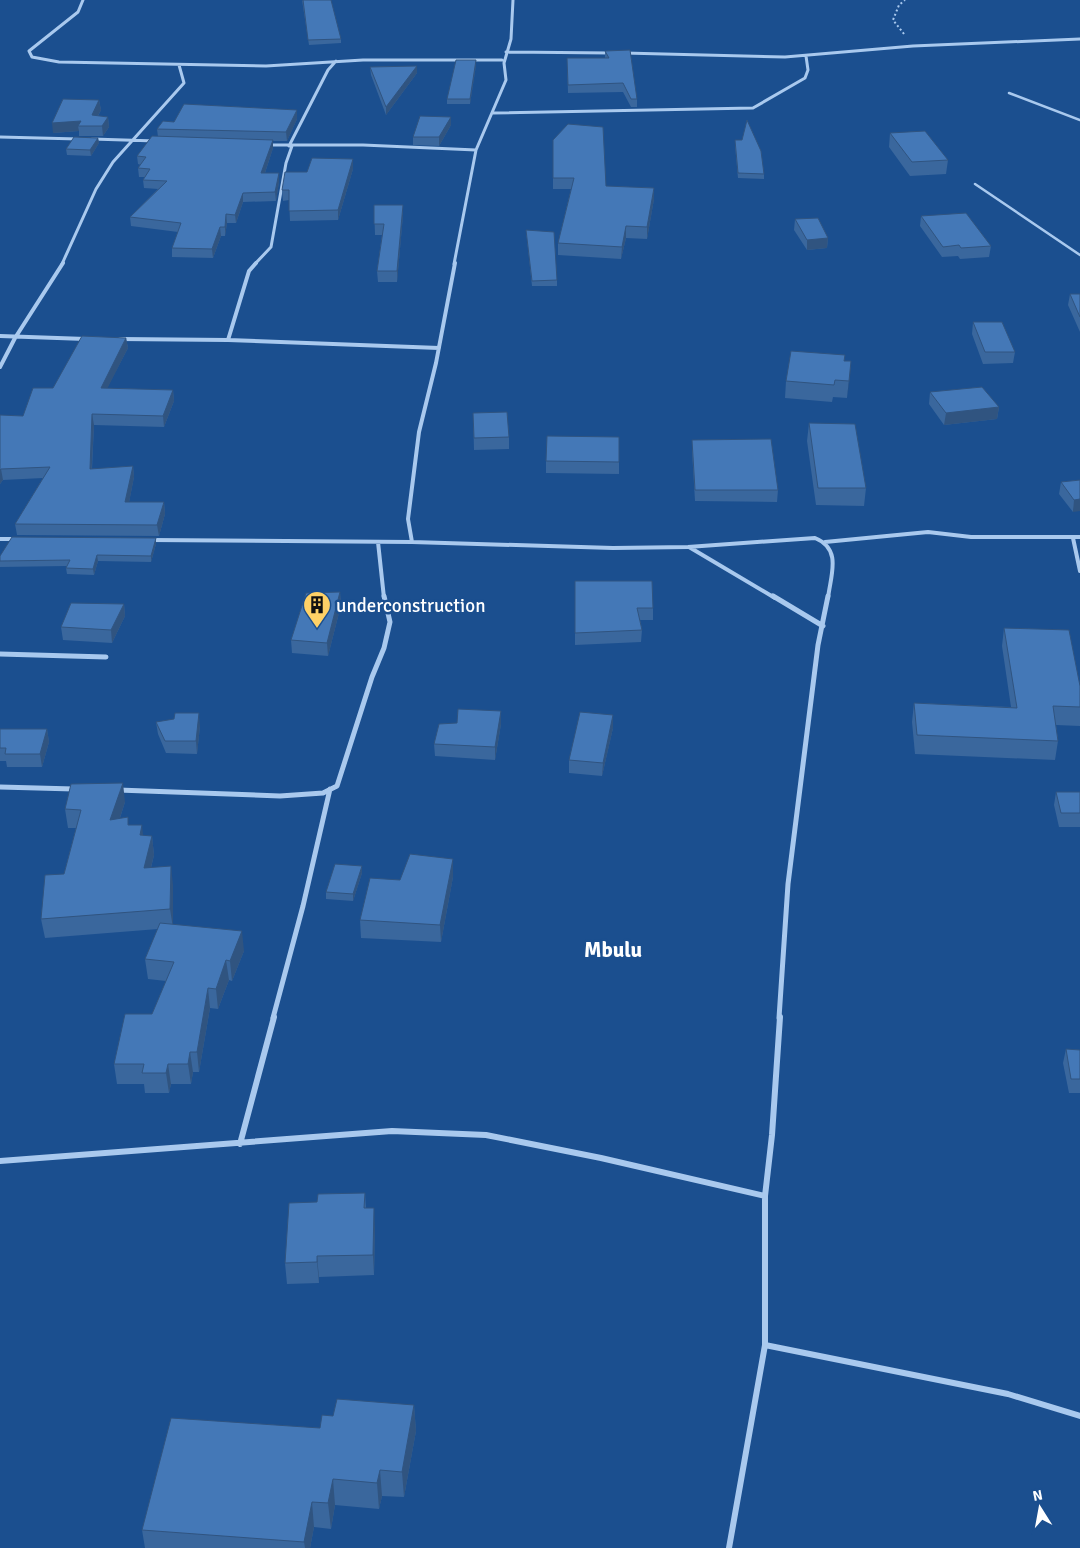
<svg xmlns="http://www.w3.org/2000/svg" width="1080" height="1548" font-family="Signika,sans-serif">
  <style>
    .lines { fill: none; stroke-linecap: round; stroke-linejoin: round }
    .path { stroke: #a9c9ee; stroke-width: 2; stroke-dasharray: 2 2.5; stroke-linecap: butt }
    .lane { stroke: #a9c9ee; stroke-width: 2.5 }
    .street-far3 { stroke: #a9c9ee; stroke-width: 3 }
    .street-far2 { stroke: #a9c9ee; stroke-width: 4 }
    .street-far1 { stroke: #a9c9ee; stroke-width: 5 }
    .street { stroke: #a9c9ee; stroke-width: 6 }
    .wall { fill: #3a679d }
    .shaded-wall { fill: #305480 }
    .building { fill: #4478b7; stroke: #305480 }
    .labels { text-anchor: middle; stroke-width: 5; stroke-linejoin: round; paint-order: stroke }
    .poi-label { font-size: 19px; fill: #fff; stroke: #1b4f8f; text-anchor: start }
    .quarter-label { font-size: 21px; font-weight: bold; fill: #fff; stroke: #1b4f8f }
  </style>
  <rect width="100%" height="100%" fill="#1b4f8f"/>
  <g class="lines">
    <!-- path -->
    <path class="path" d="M 904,34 L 893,20 L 899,5 L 905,0"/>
    <!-- lane -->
    <path class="lane" d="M 1009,93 L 1080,120
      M 975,184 L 1080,255"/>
    <!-- street-far3 -->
    <path class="street-far3" d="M 83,0 L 78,12 L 29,51 L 32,57 L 59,62 L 266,66 L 363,60 L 502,60
      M 506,52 L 611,53
      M 624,53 L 785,57 L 913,46 L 1080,39
      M 492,113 L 753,108 L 805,78 L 808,70 L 806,56
      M 0,137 L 78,139
      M 92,139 L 156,141
      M 267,145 L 363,145 L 476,150
      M 289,146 L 328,70 L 336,61
      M 62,264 L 96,189 L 113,162 L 184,83 L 179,65
      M 255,264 L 271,247 L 286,163 L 292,146
      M 454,264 L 476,150 L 506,80 L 504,63 L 511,39 L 513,0"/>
    <!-- street-far2 -->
    <path class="street-far2" d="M 0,336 L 86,339
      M 120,339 L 228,340 L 439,348
      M 228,340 L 249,271 L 256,263
      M 0,367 L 15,338 L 63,263
      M 1073,538 L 1080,571
      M 0,539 L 14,539
      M 150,540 L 412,542 L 613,548 L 688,547 L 815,538 C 842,549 831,574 828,598
      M 378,542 L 384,598
      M 412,542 L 408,519 L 419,432 L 436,363 L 455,263
      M 825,542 L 928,532 L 971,537 L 1080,537
      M 689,547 L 775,598"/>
    <!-- street-far1 -->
    <path class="street-far1" d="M 773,596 L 823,626
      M 0,654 L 106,657
      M 0,787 L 74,789
      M 118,790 L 280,796 L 323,793 L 337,786 L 372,677 L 384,648 L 390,622 L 384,596
      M 273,1018 L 303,906 L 330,789
      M 779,1018 L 788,884 L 818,645 L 828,596"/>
    <!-- street -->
    <path class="street" d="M 240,1144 L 274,1017
      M 0,1161 L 392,1131 L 486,1135 L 601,1158 L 765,1196
      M 765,1345 L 1008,1394 L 1080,1416
      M 729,1548 L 765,1345 L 765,1196 L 772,1135 L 780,1017"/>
  </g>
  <!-- wall -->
  <path class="wall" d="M 302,0 L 341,39 L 341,43 L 309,45 Z
    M 605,51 L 637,99 L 637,107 L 631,107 L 623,92 L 568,93 L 567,58 L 605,58 Z
    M 476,60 L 476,65 L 470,104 L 447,104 L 447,99 Z
    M 417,66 L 417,73 L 386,115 L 371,75 L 370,67 Z
    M 99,100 L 101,110 L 98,116 L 108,117 L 109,127 L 103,136 L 79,136 L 79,131 L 53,133 Z
    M 297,110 L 297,119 L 287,141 L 273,141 L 273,148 L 265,173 L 279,182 L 276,201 L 243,202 L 236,223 L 227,223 L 225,236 L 221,236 L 213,258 L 172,257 L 172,248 L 178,232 L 131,226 L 130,217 L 158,189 L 144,188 L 143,180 L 145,177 L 139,177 L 138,168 L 141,165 L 138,164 L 137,156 L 158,137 L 157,129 L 174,122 Z
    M 451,125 L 439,146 L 413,145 L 413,137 Z
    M 890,133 L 948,160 L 946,174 L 910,176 L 889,147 Z
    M 98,138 L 99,143 L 91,156 L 67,155 L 66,149 Z
    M 553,140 L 606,186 L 654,188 L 654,199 L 647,239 L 626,238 L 621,259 L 558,255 L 558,243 L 571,189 L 553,189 Z
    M 735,140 L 764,174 L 764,179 L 738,178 L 735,145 Z
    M 353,169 L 338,220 L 290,221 L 289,200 L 283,201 L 282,190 L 307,172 Z
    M 374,205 L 403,205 L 403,215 L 397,282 L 378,282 L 377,271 L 382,235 L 375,235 Z
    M 921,216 L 991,246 L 989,257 L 960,259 L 958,256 L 942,257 L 920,226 Z
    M 795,219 L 828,238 L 827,248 L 807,250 L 794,230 Z
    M 526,230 L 557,280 L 557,286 L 532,286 Z
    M 1070,294 L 1080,294 L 1080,332 L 1068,305 Z
    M 973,322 L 1015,352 L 1013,363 L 983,364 L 972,334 Z
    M 126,338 L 128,348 L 107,388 L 173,390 L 174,401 L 164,427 L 94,425 L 92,469 L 133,466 L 134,477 L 129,502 L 164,502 L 165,514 L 159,536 L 17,535 L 15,524 L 43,478 L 3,480 L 0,484 L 0,415 L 23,416 L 53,388 Z
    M 844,361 L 851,361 L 847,398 L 833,397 L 832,402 L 785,398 L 786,381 Z
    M 930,392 L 999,407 L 997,419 L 944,425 L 929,404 Z
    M 473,413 L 509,437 L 509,449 L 474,450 Z
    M 809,423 L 866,488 L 864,506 L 816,505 L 807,441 Z
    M 619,437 L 619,474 L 546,473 L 546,461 Z
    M 692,440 L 778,490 L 777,502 L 695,501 L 692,451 Z
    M 1080,480 L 1073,512 L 1059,494 L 1061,482 Z
    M 156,544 L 151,562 L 98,561 L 94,575 L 67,574 L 66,568 L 67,566 L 0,567 L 0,556 Z
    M 575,581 L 653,608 L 653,620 L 640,620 L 642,630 L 641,642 L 575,645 Z
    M 340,592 L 341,605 L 328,656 L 292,653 L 291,640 Z
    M 124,604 L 125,616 L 112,643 L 63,640 L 61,627 Z
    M 1004,628 L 1080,686 L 1080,726 L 1056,725 L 1058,741 L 1055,760 L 915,754 L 912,722 L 914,703 L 1011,707 L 1002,646 Z
    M 156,722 L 200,726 L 197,754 L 166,753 L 158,734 Z
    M 501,724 L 495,760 L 435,756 L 434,744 Z
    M 613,728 L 602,776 L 569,773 L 569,760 Z
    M 0,729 L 47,729 L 49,742 L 42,767 L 7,767 L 6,761 L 0,761 Z
    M 1056,792 L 1080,792 L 1080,827 L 1059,827 L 1054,805 Z
    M 125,802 L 120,818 L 143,836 L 152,836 L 154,855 L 151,868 L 173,885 L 173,925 L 244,951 L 232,981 L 229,980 L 218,1009 L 210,1008 L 199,1072 L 193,1072 L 191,1084 L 171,1084 L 169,1093 L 145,1093 L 144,1084 L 117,1084 L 114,1064 L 152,1014 L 166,981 L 148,979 L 145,959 L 158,929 L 45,938 L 41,919 L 64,874 L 76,828 L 68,828 L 65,809 Z
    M 362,866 L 362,873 L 353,901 L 326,899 L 326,892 Z
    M 453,877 L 441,942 L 361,938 L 360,920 L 400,880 Z
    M 1066,1049 L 1080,1050 L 1080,1093 L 1069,1093 L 1063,1063 Z
    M 365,1193 L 366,1208 L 375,1229 L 374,1275 L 319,1277 L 319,1283 L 287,1284 L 285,1263 Z
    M 414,1405 L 416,1431 L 404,1497 L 382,1496 L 379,1509 L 335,1505 L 331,1529 L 314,1527 L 310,1548 L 145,1548 L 142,1530 L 320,1428 L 333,1416 Z"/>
  <!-- shaded-wall -->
  <path class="shaded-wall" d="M 476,60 L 476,65 L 470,104 L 470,99 Z
    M 417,66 L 417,73 L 386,115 L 386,107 Z
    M 99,100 L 101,110 L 93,125 L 92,115 Z
    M 297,110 L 297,119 L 287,141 L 286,132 Z
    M 108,117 L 109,127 L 103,136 L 102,126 Z
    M 451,117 L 451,125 L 439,146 L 439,137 Z
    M 81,121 L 78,126 L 79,131 L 53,133 L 52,123 Z
    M 98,138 L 99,143 L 91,156 L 90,150 Z
    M 273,140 L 273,148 L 262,182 L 261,173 Z
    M 353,159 L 353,169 L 338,220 L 338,210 Z
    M 279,173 L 279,182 L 276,201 L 275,192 Z
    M 654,188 L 654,199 L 647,239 L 647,227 Z
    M 243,193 L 243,202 L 236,223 L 235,215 Z
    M 403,205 L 403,215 L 397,282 L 397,271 Z
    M 226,214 L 227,223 L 225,236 L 225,227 Z
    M 626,226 L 626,238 L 621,259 L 622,247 Z
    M 220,227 L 221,236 L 213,258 L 212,249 Z
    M 828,238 L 827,248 L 807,250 L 807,240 Z
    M 126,338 L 128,348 L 102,399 L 101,388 Z
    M 851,361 L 850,378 L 847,398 L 849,381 Z
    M 173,390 L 174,401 L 164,427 L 163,416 Z
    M 999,407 L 997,419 L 944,425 L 946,413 Z
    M 92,414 L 94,425 L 91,480 L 90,469 Z
    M 133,466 L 134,477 L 127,513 L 125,502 Z
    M 1,469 L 3,480 L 0,484 L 0,470 Z
    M 1080,499 L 1080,511 L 1073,512 L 1074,500 Z
    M 164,502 L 165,514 L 159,536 L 157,525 Z
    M 156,538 L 156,544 L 151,562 L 151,556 Z
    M 97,555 L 98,561 L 94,575 L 93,569 Z
    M 340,592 L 341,605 L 328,656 L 327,643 Z
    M 124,604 L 125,616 L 112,643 L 111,630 Z
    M 501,711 L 501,724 L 495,760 L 495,747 Z
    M 199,713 L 200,726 L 197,754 L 196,741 Z
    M 613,715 L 613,728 L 602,776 L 603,763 Z
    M 47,729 L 49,742 L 42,767 L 40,754 Z
    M 123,783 L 125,802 L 113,839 L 110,820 Z
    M 142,825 L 144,843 L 140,835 Z
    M 152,836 L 154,855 L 146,887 L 144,868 Z
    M 453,859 L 453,877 L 441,942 L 440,925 Z
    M 171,866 L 173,885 L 173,928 L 170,909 Z
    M 362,866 L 362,873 L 353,901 L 353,894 Z
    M 242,931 L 244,951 L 232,981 L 230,961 Z
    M 226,960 L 229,980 L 218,1009 L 216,989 Z
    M 208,988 L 210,1008 L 199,1072 L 197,1052 Z
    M 190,1052 L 193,1072 L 191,1084 L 188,1064 Z
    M 168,1064 L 171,1084 L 169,1093 L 166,1073 Z
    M 374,1208 L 375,1229 L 374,1275 L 373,1255 Z
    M 317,1256 L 319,1277 L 319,1283 L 317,1262 Z
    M 414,1405 L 416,1431 L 404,1497 L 402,1472 Z
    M 380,1470 L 382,1496 L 379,1509 L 377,1483 Z
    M 333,1479 L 335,1505 L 331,1529 L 328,1503 Z
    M 312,1502 L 314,1527 L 310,1548 L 305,1548 L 304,1542 Z"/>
  <!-- building -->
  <path class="building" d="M 303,0 L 331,0 L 341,39 L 308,40 Z
    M 630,50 L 637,99 L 631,99 L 623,83 L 568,85 L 567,58 L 609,58 L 605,51 Z
    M 456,60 L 476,60 L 470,99 L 447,99 Z
    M 417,66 L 386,107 L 370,67 Z
    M 63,99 L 99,100 L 92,115 L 108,117 L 102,126 L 78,126 L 81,121 L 52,123 Z
    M 184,104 L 297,110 L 286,132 L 157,129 L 163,121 L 174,122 Z
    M 420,116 L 451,117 L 439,137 L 413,137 Z
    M 747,120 L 761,151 L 764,174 L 738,173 L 735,140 L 742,140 Z
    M 568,124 L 603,127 L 606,186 L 654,188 L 647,227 L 626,226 L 622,247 L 558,243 L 574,178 L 553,178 L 553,140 Z
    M 925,131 L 948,160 L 912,162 L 890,133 Z
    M 152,136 L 273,140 L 261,173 L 279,173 L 275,192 L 243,193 L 235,215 L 226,214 L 225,227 L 220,227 L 212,249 L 172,248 L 181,223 L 130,217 L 167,181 L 143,180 L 150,169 L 138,168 L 146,157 L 137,156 Z
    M 74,137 L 98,138 L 90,150 L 66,149 Z
    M 312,158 L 353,159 L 338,210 L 289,211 L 289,190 L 282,190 L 285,172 L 307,172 Z
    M 374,205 L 403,205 L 397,271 L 377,271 L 384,224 L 374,224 Z
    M 966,213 L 991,246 L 961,248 L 959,245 L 943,247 L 921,216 Z
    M 818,218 L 828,238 L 807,240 L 795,219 Z
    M 526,230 L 554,232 L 557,280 L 532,281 Z
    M 1070,294 L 1080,294 L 1080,317 Z
    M 973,322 L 1002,322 L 1015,352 L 985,352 Z
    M 82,336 L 126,338 L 101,388 L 173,390 L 163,416 L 92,414 L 90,469 L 133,466 L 125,502 L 164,502 L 157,525 L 15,524 L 50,467 L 1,469 L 0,470 L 0,415 L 23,416 L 33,388 L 53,388 Z
    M 791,351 L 845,355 L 844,361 L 851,361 L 849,381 L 835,380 L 834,385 L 786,381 Z
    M 982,387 L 999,407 L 946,413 L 930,392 Z
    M 507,412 L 509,437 L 474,438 L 473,413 Z
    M 809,423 L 855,424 L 866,488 L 818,488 Z
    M 547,436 L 619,437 L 619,462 L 546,461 Z
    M 771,439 L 778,490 L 695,490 L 692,440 Z
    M 1080,480 L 1080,499 L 1074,500 L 1061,482 Z
    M 12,537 L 156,538 L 151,556 L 97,555 L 93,569 L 66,568 L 70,560 L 0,561 L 0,556 Z
    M 575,581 L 652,581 L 653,608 L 637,608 L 642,630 L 575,633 Z
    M 340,592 L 327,643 L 291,640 L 306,593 Z
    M 71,603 L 124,604 L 111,630 L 61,627 Z
    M 1004,628 L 1069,630 L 1080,686 L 1080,707 L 1053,706 L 1058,741 L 917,735 L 914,703 L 1017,708 Z
    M 458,709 L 501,711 L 495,747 L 434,744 L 439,724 L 457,723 Z
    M 580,712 L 613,715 L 603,763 L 569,760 Z
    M 175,713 L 199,713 L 196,741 L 165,741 L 156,722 L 174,719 Z
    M 0,729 L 47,729 L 40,754 L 5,754 L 6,748 L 0,748 Z
    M 123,783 L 110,820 L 128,817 L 128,825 L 142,825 L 140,835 L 152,836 L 144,868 L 171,866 L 170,909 L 41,919 L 45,875 L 64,874 L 81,810 L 65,809 L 71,784 Z
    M 1056,792 L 1080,792 L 1080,813 L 1061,813 Z
    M 410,854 L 453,859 L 440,925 L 360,920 L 370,878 L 400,880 Z
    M 335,864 L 362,866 L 353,894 L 326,892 Z
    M 160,923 L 242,931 L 230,961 L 226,960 L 216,989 L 208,988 L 197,1052 L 190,1052 L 188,1064 L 168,1064 L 166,1073 L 142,1073 L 144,1064 L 114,1064 L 125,1014 L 152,1014 L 174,962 L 145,959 Z
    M 1066,1049 L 1080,1050 L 1080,1079 L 1071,1079 Z
    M 365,1193 L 364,1208 L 374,1208 L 373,1255 L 317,1256 L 317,1262 L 285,1263 L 289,1203 L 317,1202 L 318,1194 Z
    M 337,1399 L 414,1405 L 402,1472 L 380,1470 L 377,1483 L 333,1479 L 328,1503 L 312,1502 L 304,1542 L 142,1530 L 171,1418 L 320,1428 L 322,1415 L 333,1416 Z"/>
  <!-- icons -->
  <defs>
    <symbol id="building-pin" viewBox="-11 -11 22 30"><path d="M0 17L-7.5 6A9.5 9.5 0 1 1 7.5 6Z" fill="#ffd166" stroke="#1b4f8f"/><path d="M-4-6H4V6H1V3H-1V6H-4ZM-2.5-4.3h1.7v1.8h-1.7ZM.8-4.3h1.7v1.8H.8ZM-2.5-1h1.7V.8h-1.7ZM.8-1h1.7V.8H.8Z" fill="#111"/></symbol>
  </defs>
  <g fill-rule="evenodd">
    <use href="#building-pin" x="301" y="589" width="32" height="43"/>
  </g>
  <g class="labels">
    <!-- poi labels -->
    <g class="poi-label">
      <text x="336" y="612">underconstruction</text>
    </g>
    <!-- quarter labels -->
    <g class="quarter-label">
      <text x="613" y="957">Mbulu</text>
    </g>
  </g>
  <!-- north arrow -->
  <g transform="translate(1040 1508) rotate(349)" stroke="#1b4f8f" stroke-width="4" paint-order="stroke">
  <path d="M0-4L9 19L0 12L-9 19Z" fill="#ffffff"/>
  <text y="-8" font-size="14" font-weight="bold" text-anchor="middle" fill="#ffffff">N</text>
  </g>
</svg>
